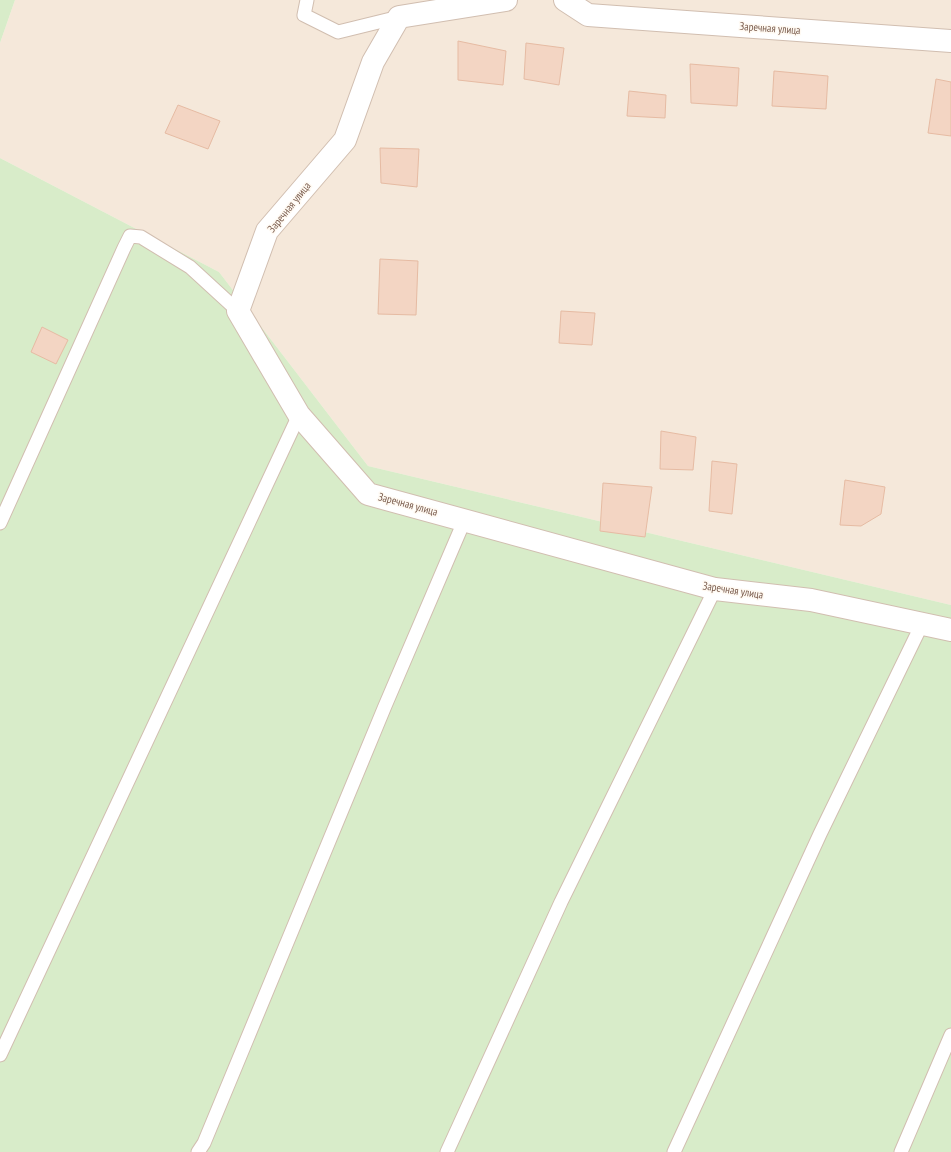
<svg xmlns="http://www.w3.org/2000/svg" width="951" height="1152" font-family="'PT Sans Narrow',sans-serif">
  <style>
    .residential { fill: #f5e8da }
    .green { fill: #d8ecc9 }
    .building { fill: #f3d5c3; stroke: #e6bba3 }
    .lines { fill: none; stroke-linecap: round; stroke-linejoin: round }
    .service-casing { stroke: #d1beb0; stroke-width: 15 }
    .minor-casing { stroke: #d1beb0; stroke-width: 24 }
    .service { stroke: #fff; stroke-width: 13 }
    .minor { stroke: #fff; stroke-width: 22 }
    .labels { text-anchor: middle; stroke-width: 3; stroke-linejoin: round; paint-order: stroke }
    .street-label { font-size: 11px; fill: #7a5c4d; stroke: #fffaf3 }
  </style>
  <rect width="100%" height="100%" fill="#fdf6ec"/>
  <!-- residential -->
  <path class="residential" d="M 15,0 L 951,0 L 951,605 L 368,466 L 219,272 L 0,158 L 0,43 Z"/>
  <!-- green -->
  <path class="green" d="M 0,0 L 15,0 L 0,43 Z
    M 0,158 L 219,272 L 368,466 L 951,605 L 951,1152 L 0,1152 Z"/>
  <!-- building -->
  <path class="building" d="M 458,41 L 506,51 L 503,85 L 458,80 Z
    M 526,43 L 564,48 L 559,85 L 524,79 Z
    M 690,64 L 739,68 L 737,106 L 691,103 Z
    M 774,71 L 828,76 L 826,109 L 772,106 Z
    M 936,79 L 951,82 L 951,136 L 928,133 Z
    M 629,91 L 666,95 L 665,118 L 627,116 Z
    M 178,105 L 220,121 L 208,149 L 165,133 Z
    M 380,148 L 419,149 L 417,187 L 381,183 Z
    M 380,259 L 418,261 L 416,315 L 378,314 Z
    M 561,311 L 595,313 L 592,345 L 559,343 Z
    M 42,327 L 68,340 L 56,364 L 31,352 Z
    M 661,431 L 696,437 L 693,470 L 660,469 Z
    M 712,461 L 737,464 L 732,514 L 709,511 Z
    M 845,480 L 885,487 L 881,514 L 861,526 L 840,525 Z
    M 603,483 L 652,487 L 645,537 L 600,531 Z"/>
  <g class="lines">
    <defs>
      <path id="service" d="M 307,0 L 304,15 L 338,32 L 399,17
        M 0,523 L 124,248 L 130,236 L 141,237 L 190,267 L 238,311
        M 0,1055 L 299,415
        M 198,1152 L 204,1143 L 385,706 L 465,519
        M 447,1152 L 561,902 L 715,589
        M 674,1152 L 820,834 L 922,624
        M 901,1152 L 951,1035"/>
      <path id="minor" d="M 506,0 L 399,17 L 373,62 L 345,140 L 267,231 L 238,311 L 299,415 L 368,494 L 715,589 L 811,600 L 951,630
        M 565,0 L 588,15 L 951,41"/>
    </defs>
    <!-- service casing -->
    <use href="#service" class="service-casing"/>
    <!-- minor casing -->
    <use href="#minor" class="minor-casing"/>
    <!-- service -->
    <use href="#service" class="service"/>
    <!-- minor -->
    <use href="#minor" class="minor"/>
  </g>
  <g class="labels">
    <!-- street labels -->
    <g class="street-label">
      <text transform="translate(770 28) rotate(4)" y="4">Заречная улица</text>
      <text transform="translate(289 207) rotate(-51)" y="4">Заречная улица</text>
      <text transform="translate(408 504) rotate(15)" y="4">Заречная улица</text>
      <text transform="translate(733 590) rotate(9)" y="4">Заречная улица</text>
    </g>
  </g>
</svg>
